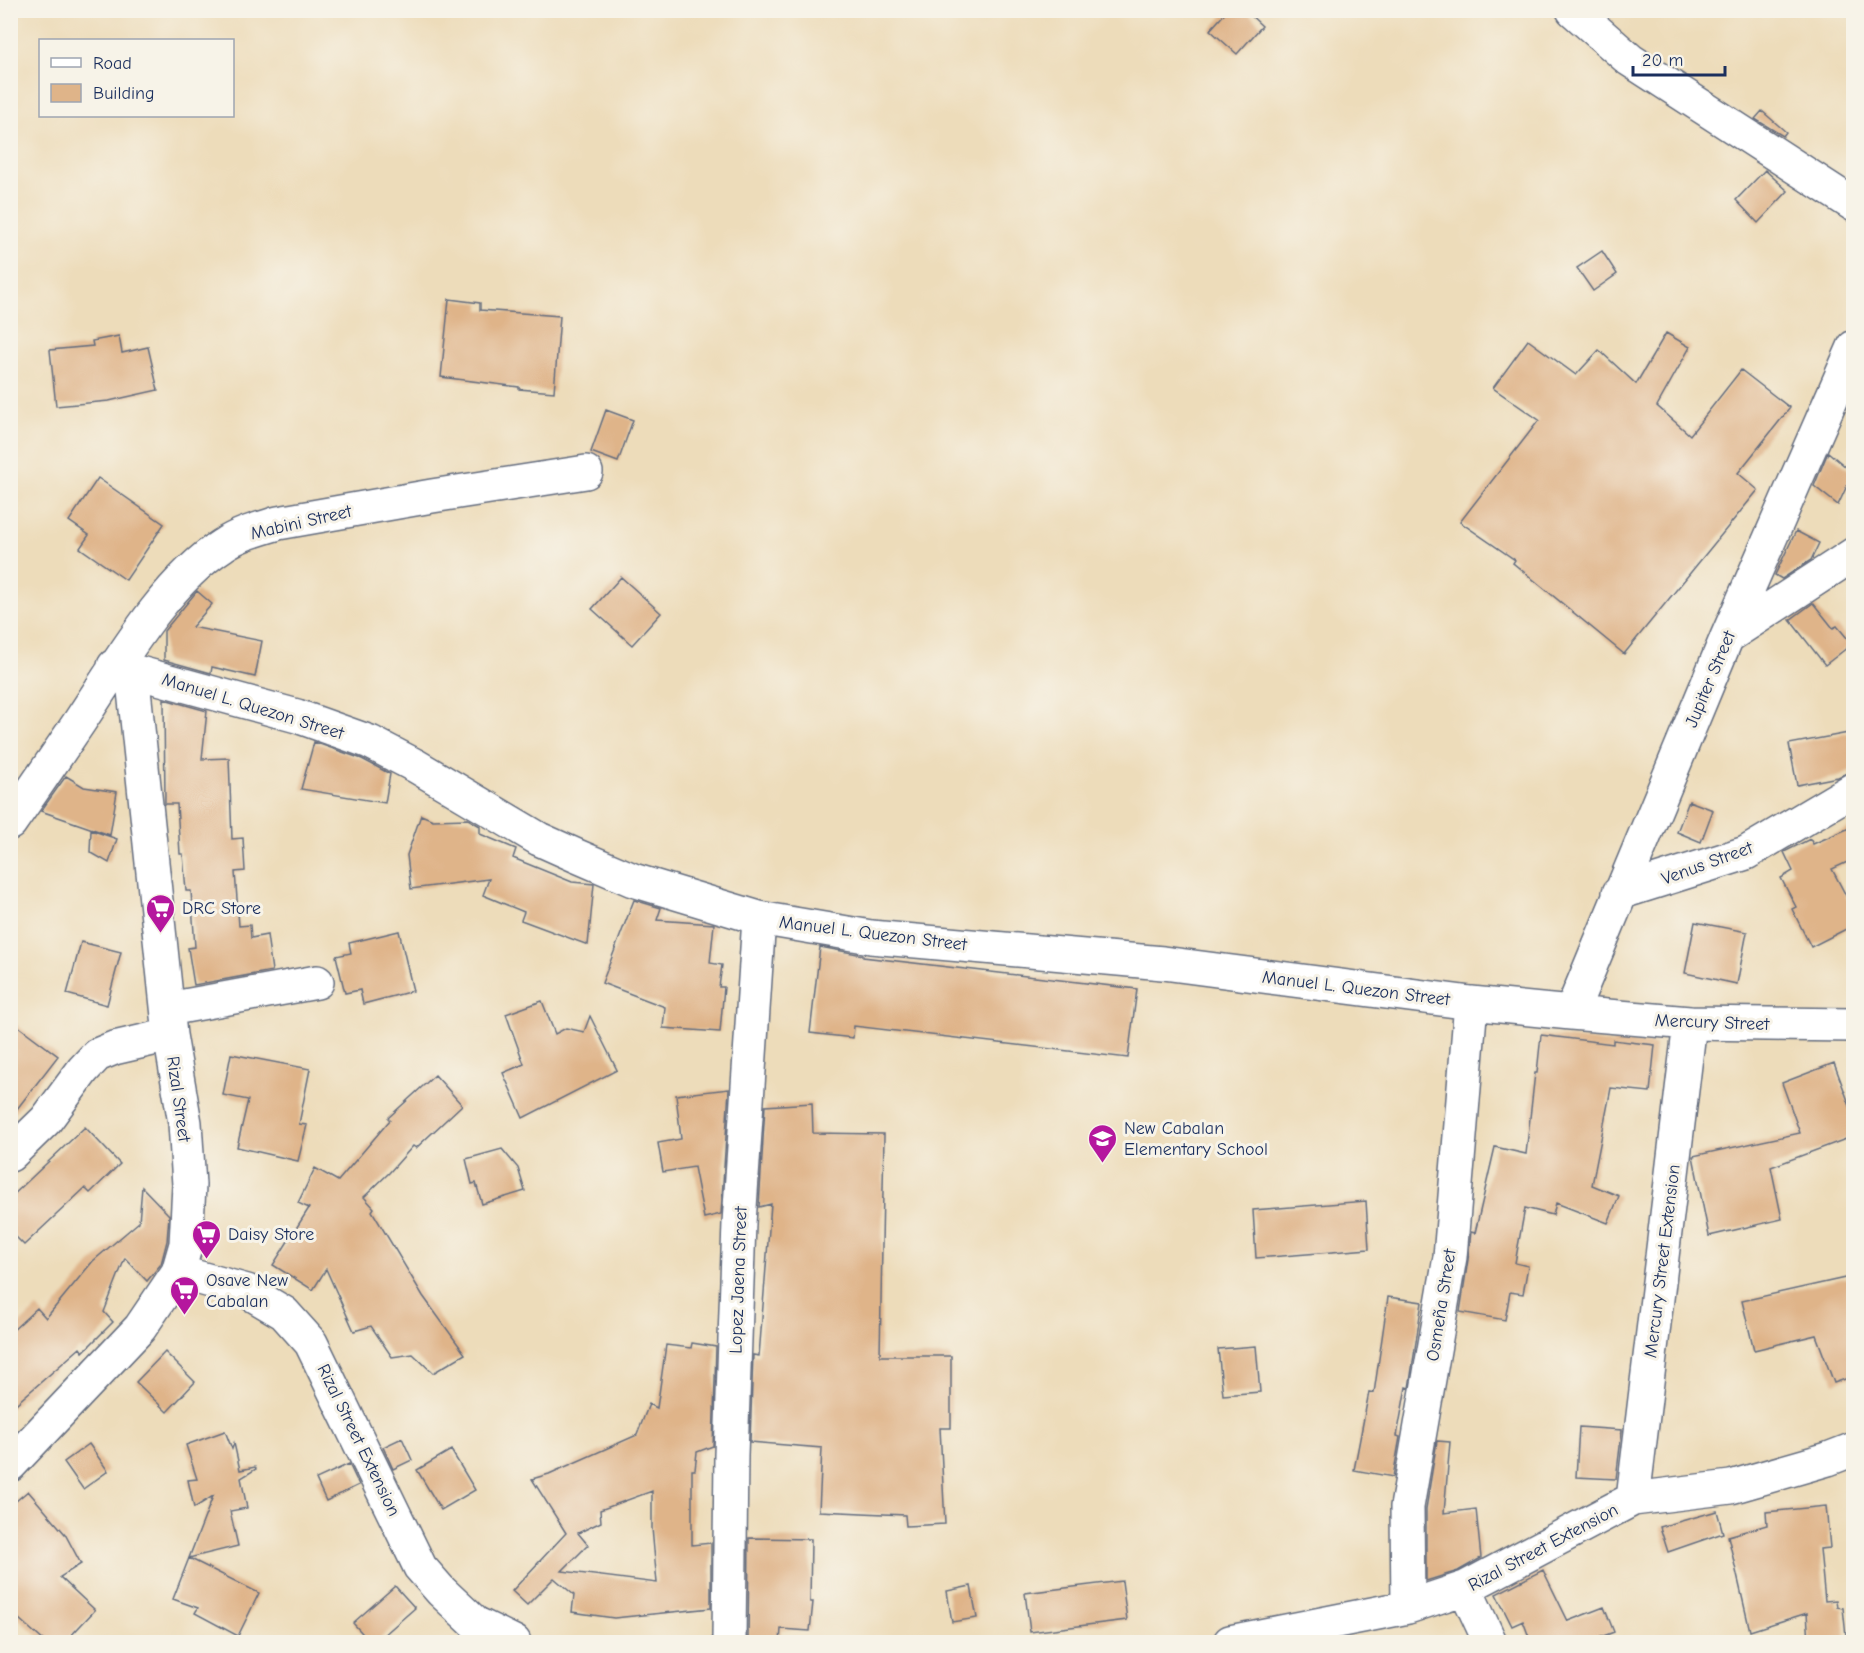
<svg xmlns="http://www.w3.org/2000/svg" width="1864" height="1653" font-family="'Comic Neue',sans-serif">
  <style>
    .building { fill: #dfb489; fill-rule: evenodd }
    .lines { fill: none; stroke-linecap: round; stroke-linejoin: round }
    .street-casing { stroke: #646c7e; stroke-width: 36 }
    .street { stroke: #fff; stroke-width: 33 }
    .labels { text-anchor: middle; stroke-width: 6; stroke-linejoin: round; paint-order: stroke }
    .street-label { font-size: 18px; fill: #1b2f5e; stroke: #f7f3e8 }
    .poi-label { font-size: 18px; fill: #1b2f5e; stroke: #f7f3e8; text-anchor: start }
  </style>
  <rect width="100%" height="100%" fill="#f7f3e8"/>
  <filter id="ink" filterUnits="userSpaceOnUse"><feTurbulence type="fractalNoise" baseFrequency=".0167" numOctaves="2"/><feDisplacementMap in="SourceGraphic" scale="12" xChannelSelector="R" yChannelSelector="G"/><feConvolveMatrix kernelMatrix="1 2 1 2 8 2 1 2 1" color-interpolation-filters="sRGB"/></filter>
  <filter id="wash" filterUnits="userSpaceOnUse"><feTurbulence type="fractalNoise" baseFrequency=".008" numOctaves="4" result="noise"/><feDisplacementMap in="SourceGraphic" scale="24" xChannelSelector="R" yChannelSelector="G"/><feGaussianBlur stdDeviation="1.35" result="paint"/><feColorMatrix in="noise" values="0 0 0 0 0 0 0 0 0 0 0 0 0 0 0 0 0 1.4 0 .05"/><feComposite in="paint" operator="in"/></filter>
  <g filter="url(#wash)">
    <rect width="100%" height="100%" fill="#eddcba"/>
    <g id="blocks">
      <!-- building -->
      <path class="building" d="M 1228,10 L 1245,10 L 1262,26 L 1237,54 L 1210,30 Z
        M 1762,111 L 1786,132 L 1783,136 L 1755,119 Z
        M 1765,170 L 1788,191 L 1758,223 L 1736,200 Z
        M 1602,251 L 1617,274 L 1593,291 L 1577,268 Z
        M 449,299 L 480,303 L 480,310 L 560,316 L 554,392 L 519,389 L 519,387 L 441,377 Z
        M 1666,333 L 1690,347 L 1657,406 L 1690,435 L 1741,370 L 1790,408 L 1738,473 L 1758,490 L 1624,654 L 1513,563 L 1515,560 L 1460,522 L 1539,420 L 1493,388 L 1528,340 L 1576,375 L 1599,350 L 1636,384 Z
        M 119,336 L 122,353 L 148,347 L 158,390 L 109,401 L 56,406 L 50,350 L 93,346 L 92,341 Z
        M 606,410 L 633,420 L 618,462 L 591,452 Z
        M 1828,452 L 1853,473 L 1838,505 L 1814,486 Z
        M 98,478 L 164,524 L 126,580 L 80,548 L 89,535 L 69,521 Z
        M 1796,531 L 1819,543 L 1811,560 L 1782,579 L 1775,575 Z
        M 621,577 L 661,613 L 632,645 L 592,609 Z
        M 197,591 L 212,604 L 192,627 L 262,641 L 255,677 L 212,667 L 211,673 L 164,660 L 164,631 Z
        M 1813,603 L 1833,628 L 1837,626 L 1852,644 L 1825,665 L 1790,620 Z
        M 164,699 L 207,711 L 202,759 L 229,758 L 232,839 L 243,838 L 245,871 L 235,872 L 239,926 L 250,925 L 251,938 L 267,935 L 272,971 L 194,985 L 188,948 L 195,947 L 191,891 L 186,891 L 183,854 L 180,854 L 177,804 L 165,804 Z
        M 1854,732 L 1854,770 L 1838,777 L 1797,785 L 1789,744 Z
        M 314,742 L 362,759 L 390,774 L 385,803 L 301,789 Z
        M 66,776 L 84,787 L 117,792 L 110,835 L 41,811 Z
        M 1689,801 L 1713,810 L 1701,842 L 1677,832 Z
        M 421,815 L 433,820 L 468,819 L 480,826 L 480,834 L 516,849 L 513,858 L 572,882 L 594,884 L 588,945 L 521,920 L 524,912 L 483,895 L 489,879 L 411,889 L 407,855 Z
        M 1854,826 L 1854,859 L 1832,869 L 1854,911 L 1854,925 L 1811,947 L 1792,909 L 1796,907 L 1781,878 L 1793,871 L 1784,852 L 1810,839 L 1813,844 Z
        M 91,830 L 117,839 L 109,863 L 90,852 Z
        M 634,900 L 661,908 L 657,920 L 714,924 L 710,963 L 722,965 L 719,987 L 724,987 L 720,1032 L 663,1028 L 665,1007 L 602,983 Z
        M 1695,922 L 1747,932 L 1737,984 L 1685,973 Z
        M 399,931 L 413,991 L 363,1004 L 360,990 L 345,993 L 336,956 L 351,953 L 349,943 Z
        M 81,942 L 121,952 L 107,1005 L 67,994 Z
        M 820,947 L 863,955 L 863,957 L 1137,989 L 1128,1058 L 854,1026 L 853,1038 L 810,1033 Z
        M 542,1001 L 555,1034 L 566,1028 L 584,1032 L 590,1016 L 617,1070 L 523,1118 L 503,1073 L 524,1064 L 506,1014 Z
        M 10,1020 L 58,1056 L 10,1118 Z
        M 1541,1035 L 1613,1044 L 1613,1040 L 1655,1045 L 1650,1092 L 1611,1088 L 1592,1185 L 1619,1196 L 1608,1223 L 1556,1203 L 1553,1215 L 1525,1208 L 1515,1263 L 1528,1266 L 1523,1294 L 1510,1292 L 1505,1320 L 1460,1312 L 1468,1260 L 1471,1232 L 1475,1233 L 1495,1147 L 1526,1154 L 1535,1073 L 1537,1073 Z
        M 231,1054 L 310,1069 L 299,1124 L 307,1125 L 298,1161 L 237,1147 L 248,1100 L 223,1095 Z
        M 1834,1063 L 1854,1117 L 1854,1136 L 1771,1167 L 1782,1219 L 1709,1236 L 1693,1156 L 1800,1133 L 1782,1083 Z
        M 435,1075 L 462,1105 L 416,1148 L 413,1146 L 389,1173 L 364,1197 L 374,1208 L 372,1211 L 423,1296 L 465,1354 L 433,1373 L 413,1354 L 392,1357 L 371,1326 L 354,1331 L 326,1269 L 313,1290 L 273,1265 L 309,1208 L 298,1203 L 315,1168 L 338,1181 L 390,1120 L 388,1118 Z
        M 729,1089 L 721,1214 L 704,1218 L 694,1167 L 663,1172 L 658,1143 L 681,1139 L 676,1095 Z
        M 812,1103 L 813,1133 L 884,1134 L 880,1356 L 951,1356 L 951,1428 L 940,1428 L 945,1524 L 906,1526 L 905,1515 L 819,1511 L 822,1448 L 750,1442 L 753,1355 L 759,1356 L 771,1204 L 759,1207 L 765,1106 Z
        M 85,1127 L 120,1164 L 90,1193 L 85,1188 L 24,1245 L 10,1231 L 10,1198 Z
        M 502,1149 L 518,1168 L 525,1191 L 482,1204 L 476,1183 L 472,1184 L 466,1159 Z
        M 142,1187 L 169,1215 L 167,1241 L 161,1264 L 147,1281 L 125,1258 L 104,1312 L 113,1322 L 83,1352 L 80,1348 L 10,1409 L 10,1333 L 37,1308 L 46,1318 L 93,1261 L 139,1222 Z
        M 1366,1201 L 1369,1249 L 1256,1258 L 1253,1210 Z
        M 1854,1276 L 1854,1376 L 1834,1383 L 1816,1335 L 1754,1350 L 1742,1301 Z
        M 1388,1297 L 1422,1302 L 1409,1388 L 1406,1387 L 1397,1436 L 1400,1437 L 1393,1477 L 1354,1470 L 1369,1392 L 1374,1393 Z
        M 692,1343 L 716,1347 L 713,1446 L 697,1452 L 695,1470 L 692,1470 L 692,1545 L 711,1543 L 711,1608 L 614,1618 L 572,1612 L 574,1595 L 554,1578 L 527,1605 L 512,1591 L 566,1533 L 532,1479 L 549,1474 L 637,1435 L 649,1404 L 657,1408 L 666,1345 L 691,1348 ZM 652,1491 L 652,1528 L 657,1583 L 562,1571 L 588,1545 L 578,1533 L 601,1522 L 600,1510 Z
        M 1256,1346 L 1260,1392 L 1223,1395 L 1218,1349 Z
        M 165,1352 L 195,1382 L 167,1412 L 136,1382 Z
        M 1579,1427 L 1622,1430 L 1616,1479 L 1576,1477 Z
        M 225,1431 L 232,1449 L 234,1443 L 240,1470 L 255,1467 L 256,1469 L 241,1478 L 247,1508 L 230,1511 L 238,1546 L 189,1558 L 213,1496 L 194,1508 L 188,1480 L 197,1479 L 186,1445 Z
        M 402,1438 L 412,1460 L 393,1469 L 383,1447 Z
        M 1437,1441 L 1450,1442 L 1444,1513 L 1476,1509 L 1481,1558 L 1458,1571 L 1426,1581 L 1426,1509 Z
        M 89,1444 L 108,1471 L 83,1489 L 64,1462 Z
        M 451,1450 L 475,1490 L 441,1510 L 417,1470 Z
        M 349,1464 L 359,1485 L 326,1501 L 316,1479 Z
        M 28,1491 L 65,1534 L 81,1564 L 60,1577 L 95,1610 L 65,1642 L 45,1642 L 10,1611 L 10,1506 Z
        M 1826,1506 L 1830,1548 L 1820,1549 L 1825,1601 L 1836,1600 L 1837,1607 L 1843,1608 L 1846,1636 L 1844,1637 L 1844,1642 L 1823,1642 L 1822,1640 L 1809,1642 L 1807,1613 L 1750,1631 L 1728,1536 L 1767,1525 L 1766,1512 Z
        M 1717,1511 L 1723,1533 L 1668,1552 L 1660,1527 Z
        M 749,1538 L 811,1539 L 810,1602 L 813,1602 L 810,1631 L 781,1629 L 780,1642 L 748,1642 Z
        M 189,1558 L 259,1593 L 238,1636 L 195,1613 L 198,1608 L 173,1599 Z
        M 1543,1570 L 1568,1621 L 1604,1607 L 1614,1632 L 1601,1637 L 1604,1642 L 1518,1642 L 1518,1641 L 1529,1637 L 1523,1621 L 1512,1626 L 1496,1594 Z
        M 1122,1581 L 1127,1620 L 1030,1632 L 1025,1593 Z
        M 395,1586 L 415,1608 L 376,1642 L 370,1642 L 353,1623 Z
        M 971,1586 L 977,1618 L 952,1622 L 947,1591 Z"/>
    </g>
  </g>
  <g filter="url(#ink)">
    <use href="#blocks" fill-opacity="0" stroke="#646c7e" stroke-width="1.5"/>
    <g class="lines">
      <defs>
        <path id="street" d="M 1573,10 L 1630,60 L 1854,205
          M 1727,637 L 1854,554
          M 114,666 L 297,716 L 370,742 L 416,766 L 539,839 L 577,856 L 633,880 L 759,918 L 871,937 L 1163,963 L 1471,1003 L 1571,1013 L 1690,1023 L 1854,1025
          M 10,823 C 34,789 57,755 80,721 C 118,664 165,582 223,545 C 239,534 259,529 278,523 L 432,496 L 586,472
          M 1619,893 L 1746,853 L 1854,789
          M 168,1009 L 317,982
          M 1571,1013 L 1727,637 L 1854,347
          M 10,1155 L 46,1120 L 83,1070 L 97,1055 L 114,1048 L 170,1035
          M 178,1272 L 247,1291 L 284,1313 L 311,1343 L 420,1567 L 441,1591 L 475,1623 L 514,1642
          M 10,1465 L 140,1328 L 178,1272 L 186,1244 L 189,1185 L 185,1123 L 170,1035 L 132,671
          M 1633,1499 L 1690,1023
          M 1465,1588 L 1490,1642
          M 1408,1607 L 1407,1507 L 1450,1257 L 1471,1003
          M 729,1642 L 731,1455 L 739,1223 L 759,918
          M 1230,1642 L 1408,1607 L 1465,1588 L 1633,1499 L 1731,1487 L 1828,1459 L 1854,1449"/>
      </defs>
      <!-- street casing -->
      <use href="#street" class="street-casing"/>
      <!-- street -->
      <use href="#street" class="street"/>
    </g>
  </g>
  <!-- icons -->
  <defs>
    <symbol id="supermarket-pin" viewBox="-11 -11 22 30"><path d="M0 17L-7.5 6A9.5 9.5 0 1 1 7.5 6Z" fill="#b5179e" stroke="#f7f3e8"/><path d="M-6-5.5h2.5l.6 2H6L4.5 2H-2.5L-4.4-4H-6ZM-1.5 3.2a1.3 1.3 0 1 0 .1 0ZM3 3.2a1.3 1.3 0 1 0 .1 0Z" fill="#fff"/></symbol>
    <symbol id="school-pin" viewBox="-11 -11 22 30"><path d="M0 17L-7.5 6A9.5 9.5 0 1 1 7.5 6Z" fill="#b5179e" stroke="#f7f3e8"/><path d="M0-5L7-2L0 1L-7-2ZM-4 1L0 2.5L4 1V4Q0 6-4 4Z" fill="#fff"/></symbol>
  </defs>
  <g fill-rule="evenodd">
    <use href="#supermarket-pin" x="144" y="892" width="33" height="45"/>
    <use href="#school-pin" x="1086" y="1122" width="33" height="45"/>
    <use href="#supermarket-pin" x="190" y="1218" width="33" height="45"/>
    <use href="#supermarket-pin" x="168" y="1274" width="33" height="45"/>
  </g>
  <g class="labels">
    <!-- street labels -->
    <g class="street-label">
      <text transform="translate(301 522) rotate(-13)" y="6">Mabini Street</text>
      <text transform="translate(1710 679) rotate(-67)" y="6">Jupiter Street</text>
      <text transform="translate(253 706) rotate(17)" y="6">Manuel L. Quezon Street</text>
      <text transform="translate(1707 863) rotate(-20)" y="6">Venus Street</text>
      <text transform="translate(873 933) rotate(7)" y="6">Manuel L. Quezon Street</text>
      <text transform="translate(1356 988) rotate(7)" y="6">Manuel L. Quezon Street</text>
      <text transform="translate(1712 1022) rotate(2)" y="6">Mercury Street</text>
      <text transform="translate(179 1099) rotate(82)" y="6">Rizal Street</text>
      <text transform="translate(1662 1261) rotate(-83)" y="6">Mercury Street Extension</text>
      <text transform="translate(738 1280) rotate(-88)" y="6">Lopez Jaena Street</text>
      <text transform="translate(1441 1305) rotate(-81)" y="6">Osmeña Street</text>
      <text transform="translate(359 1440) rotate(64)" y="6">Rizal Street Extension</text>
      <text transform="translate(1543 1547) rotate(-28)" y="6">Rizal Street Extension</text>
    </g>
    <!-- poi labels -->
    <g class="poi-label">
      <text x="182" y="914">DRC Store</text>
      <text x="1124" y="1134">New Cabalan<tspan x="1124" dy="21">Elementary School</tspan></text>
      <text x="228" y="1240">Daisy Store</text>
      <text x="206" y="1286">Osave New<tspan x="206" dy="21">Cabalan</tspan></text>
    </g>
  </g>
  <!-- margin -->
  <rect width="1864" height="1653" fill="none" stroke="#f7f3e8" stroke-width="36"/>
  <!-- legend -->
  <rect x="39" y="39" width="195" height="78" fill="#f7f3e8" stroke="#9fa5b1" stroke-width="1.5"/>
  <rect x="51" y="58" width="30" height="9" fill="#ffffff" stroke="#9fa5b1" stroke-width="1.5"/>
  <text x="93" y="69" font-size="18" fill="#1b2f5e">Road</text>
  <rect x="51" y="84" width="30" height="18" fill="#dfb489" stroke="#9fa5b1" stroke-width="1.5"/>
  <text x="93" y="99" font-size="18" fill="#1b2f5e">Building</text>
  <!-- scale -->
  <path d="M1633 66v9h92v-9" fill="none" stroke="#1b2f5e" stroke-width="3"/>
  <text x="1642" y="66" font-size="18" fill="#1b2f5e" stroke="#f7f3e8" stroke-width="4.5" paint-order="stroke">20 m</text>
</svg>
